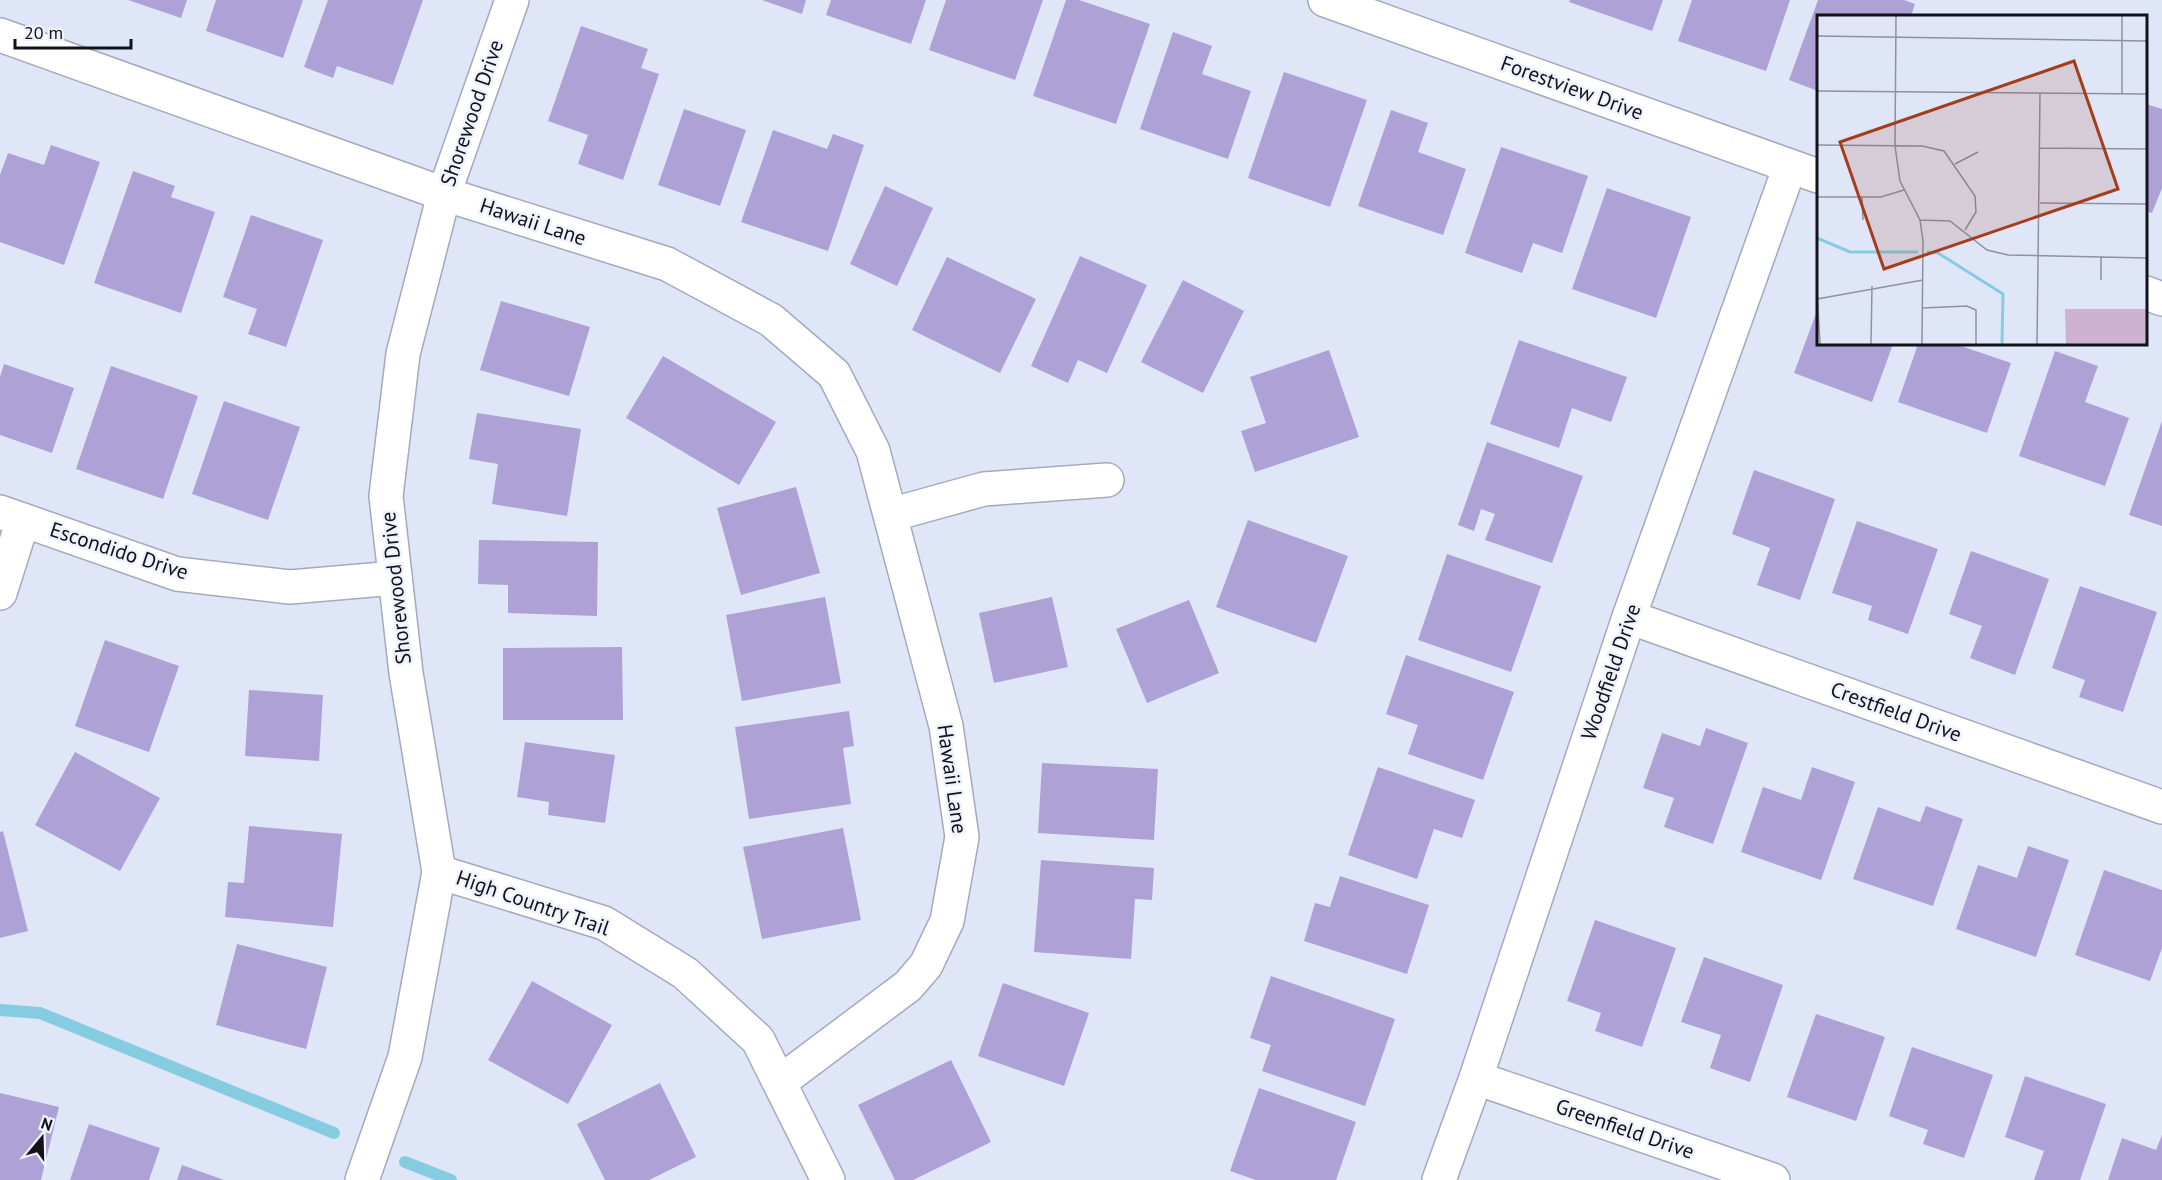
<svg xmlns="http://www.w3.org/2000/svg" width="2162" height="1180" font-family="'PT Sans',sans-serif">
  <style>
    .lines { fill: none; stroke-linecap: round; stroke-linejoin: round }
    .stream { stroke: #86cce1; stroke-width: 12 }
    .building { fill: #aea1d6 }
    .street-casing { stroke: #a4aabb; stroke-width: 36 }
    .secondary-casing { stroke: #a4aabb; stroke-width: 36 }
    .street { stroke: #fff; stroke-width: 33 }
    .secondary { stroke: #fff; stroke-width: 33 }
    .labels { text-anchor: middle; stroke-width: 5; stroke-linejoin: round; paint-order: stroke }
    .street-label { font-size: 21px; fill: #111319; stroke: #eff3fe }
    .inset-river { fill: none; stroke: #86cce1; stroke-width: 3 }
    .inset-road { fill: none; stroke: #8d929f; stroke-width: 1.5 }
    .view { fill: #a43d1a; fill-opacity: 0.15; stroke: #a43d1a; stroke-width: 3 }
    .inset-edge { fill: none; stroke: #111319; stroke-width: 3 }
  </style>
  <rect width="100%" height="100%" fill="#dfe6f8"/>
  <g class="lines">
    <!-- stream -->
    <path class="stream" d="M 0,1010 L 40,1013 L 334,1133
      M 405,1162 L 451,1180"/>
  </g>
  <!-- building -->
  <path class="building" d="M 128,0 L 187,0 L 181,18 Z
    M 216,0 L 303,0 L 283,58 L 206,31 Z
    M 328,0 L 423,0 L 393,85 L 337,66 L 333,78 L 304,67 Z
    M 762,0 L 806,0 L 802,14 Z
    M 831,0 L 926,0 L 911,44 L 826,15 Z
    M 946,0 L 1043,0 L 1015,80 L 929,50 Z
    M 1066,0 L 1079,0 L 1150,24 L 1116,124 L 1033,96 Z
    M 1570,0 L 1663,0 L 1652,31 L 1569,2 Z
    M 1692,0 L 1790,0 L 1766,71 L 1678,41 Z
    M 1818,0 L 1904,0 L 1915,4 L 1911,16 L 1818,16 L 1818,91 L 1789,80 Z
    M 581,26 L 648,49 L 641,68 L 659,74 L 623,180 L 578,164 L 588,135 L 548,121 Z
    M 1173,32 L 1212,46 L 1202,74 L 1251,91 L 1228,159 L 1140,129 Z
    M 1284,72 L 1367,100 L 1330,207 L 1248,178 Z
    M 2146,104 L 2162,109 L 2162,188 L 2152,213 L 2146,211 Z
    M 684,109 L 746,130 L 720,206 L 658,185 Z
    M 1391,110 L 1428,123 L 1418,152 L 1466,169 L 1443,235 L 1358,206 Z
    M 773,130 L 827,149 L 833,134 L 864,145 L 828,251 L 741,222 Z
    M 51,145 L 100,162 L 64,265 L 0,242 L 0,175 L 8,153 L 44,165 Z
    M 1501,147 L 1588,176 L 1562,253 L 1533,243 L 1522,273 L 1465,253 Z
    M 133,171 L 175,186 L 171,197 L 215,212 L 181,313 L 94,283 Z
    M 885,186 L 933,208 L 897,286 L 850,264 Z
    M 1607,188 L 1691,217 L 1656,318 L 1572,289 Z
    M 251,215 L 323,240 L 286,347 L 248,334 L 257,309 L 223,297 Z
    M 1080,256 L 1147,285 L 1107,373 L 1078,360 L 1068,383 L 1031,366 Z
    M 947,257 L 1036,299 L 1000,373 L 912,330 Z
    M 1183,280 L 1244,311 L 1203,393 L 1141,362 Z
    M 501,301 L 590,327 L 569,396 L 480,370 Z
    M 1818,308 L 1818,344 L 1893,344 L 1872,402 L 1794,373 Z
    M 1519,340 L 1627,377 L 1611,422 L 1572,408 L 1559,448 L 1490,424 Z
    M 1918,344 L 1962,344 L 1961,346 L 2011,363 L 1987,433 L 1898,402 Z
    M 1329,350 L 1359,437 L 1255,472 L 1241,431 L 1266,423 L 1250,377 Z
    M 2055,351 L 2098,366 L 2085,402 L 2129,418 L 2105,486 L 2019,456 Z
    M 663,356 L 776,422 L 739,485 L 626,418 Z
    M 4,364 L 74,388 L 52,453 L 0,435 L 0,377 Z
    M 111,366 L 198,396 L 163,499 L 76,469 Z
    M 224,401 L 300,427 L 268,520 L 192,494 Z
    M 477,413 L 581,429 L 567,516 L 492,504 L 498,464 L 469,459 Z
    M 2162,421 L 2162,526 L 2129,515 Z
    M 1487,442 L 1583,476 L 1552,563 L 1485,540 L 1495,514 L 1481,509 L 1474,531 L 1458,525 Z
    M 1754,470 L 1835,499 L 1800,600 L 1757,585 L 1770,548 L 1732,534 Z
    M 796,487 L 820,573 L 741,595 L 717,508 Z
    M 1248,520 L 1348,556 L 1316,643 L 1216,607 Z
    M 1857,521 L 1938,549 L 1908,634 L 1868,620 L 1872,606 L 1832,593 Z
    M 479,540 L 598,542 L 597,616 L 508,613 L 508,585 L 478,584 Z
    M 1971,551 L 2049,579 L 2015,675 L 1970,658 L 1982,626 L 1949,614 Z
    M 1447,554 L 1541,586 L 1511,672 L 1418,640 Z
    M 2080,586 L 2157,612 L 2123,712 L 2079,697 L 2085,680 L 2052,668 Z
    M 825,597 L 841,683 L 742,701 L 726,615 Z
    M 1052,597 L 1068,667 L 994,683 L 979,613 Z
    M 1189,600 L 1219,673 L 1147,703 L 1116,629 Z
    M 105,640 L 179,666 L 149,752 L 75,726 Z
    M 622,647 L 623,720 L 503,720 L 503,648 Z
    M 1406,655 L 1514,692 L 1483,780 L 1408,754 L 1418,725 L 1386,714 Z
    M 249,690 L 323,695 L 319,761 L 245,756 Z
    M 849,711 L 854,746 L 843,748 L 851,804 L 749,819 L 735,727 Z
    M 1706,728 L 1748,743 L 1713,844 L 1664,827 L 1674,798 L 1643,788 L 1662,733 L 1700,746 Z
    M 525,742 L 615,755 L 605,823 L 548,815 L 549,802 L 517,797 Z
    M 75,752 L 160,798 L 120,871 L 35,825 Z
    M 1042,763 L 1158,769 L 1154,840 L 1038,833 Z
    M 1378,767 L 1475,800 L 1462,838 L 1434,829 L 1417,879 L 1348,855 Z
    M 1812,767 L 1855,782 L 1821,880 L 1741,852 L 1763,787 L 1801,800 Z
    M 1926,806 L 1963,819 L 1933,906 L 1853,879 L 1878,807 L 1920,822 Z
    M 249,826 L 342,834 L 333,927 L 225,917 L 228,882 L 244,883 Z
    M 843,828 L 861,920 L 762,939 L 743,847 Z
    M 3,831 L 28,931 L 0,938 L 0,832 Z
    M 2028,846 L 2069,860 L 2036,957 L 1956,929 L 1978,865 L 2017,878 Z
    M 1041,860 L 1154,868 L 1152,900 L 1135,899 L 1131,959 L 1034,952 Z
    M 2104,870 L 2162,890 L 2162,948 L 2150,981 L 2075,955 Z
    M 1340,876 L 1429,905 L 1407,974 L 1304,941 L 1315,903 L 1330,907 Z
    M 1595,920 L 1676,948 L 1642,1047 L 1595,1031 L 1601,1013 L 1567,1001 Z
    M 237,944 L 327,967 L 306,1049 L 216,1025 Z
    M 1704,957 L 1783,985 L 1750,1082 L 1710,1068 L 1721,1035 L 1681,1022 Z
    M 1271,976 L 1395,1019 L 1365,1106 L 1262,1071 L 1271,1045 L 1250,1038 Z
    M 532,981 L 612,1025 L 568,1104 L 488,1060 Z
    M 1003,983 L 1089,1013 L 1064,1086 L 978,1056 Z
    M 1816,1014 L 1885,1037 L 1856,1121 L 1787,1097 Z
    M 1912,1047 L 1993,1075 L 1964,1158 L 1923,1144 L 1928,1130 L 1889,1116 Z
    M 951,1060 L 991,1142 L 913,1180 L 895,1180 L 858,1105 Z
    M 2025,1076 L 2106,1104 L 2080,1180 L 2034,1180 L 2044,1151 L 2005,1137 Z
    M 660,1083 L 696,1157 L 649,1180 L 605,1180 L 577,1124 Z
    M 1259,1088 L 1356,1122 L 1336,1180 L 1256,1180 L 1230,1171 Z
    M 0,1093 L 59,1107 L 41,1180 L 0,1180 Z
    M 89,1124 L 160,1148 L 149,1180 L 70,1180 Z
    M 2162,1135 L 2162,1180 L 2108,1180 L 2122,1138 L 2156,1150 Z
    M 182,1165 L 224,1180 L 177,1180 Z"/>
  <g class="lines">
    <defs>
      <path id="street" d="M 1325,0 L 1818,176
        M 0,35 L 444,194 L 667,264 L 771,320 L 834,374 L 873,451 L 946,726 L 962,837 L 947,921 L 926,965 L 908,986 L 780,1082
        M 2146,293 L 2162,299
        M 0,512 L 177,574 L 290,587 L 395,578
        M 890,515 L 984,489 L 1107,480
        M 0,593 L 23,520
        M 1629,617 L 2162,807
        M 439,872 L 604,923 L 685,973 L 758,1040 L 828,1180
        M 1476,1078 L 1773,1180
        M 1439,1180 L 1476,1078 L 1629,617 L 1790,166"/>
      <path id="secondary" d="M 362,1180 L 405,1057 L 439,872 L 406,673 L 386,496 L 403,354 L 444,194 L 512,0"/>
    </defs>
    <!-- street casing -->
    <use href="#street" class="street-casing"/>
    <!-- secondary casing -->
    <use href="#secondary" class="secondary-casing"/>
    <!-- street -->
    <use href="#street" class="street"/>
    <!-- secondary -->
    <use href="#secondary" class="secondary"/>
  </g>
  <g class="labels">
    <!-- street labels -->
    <g class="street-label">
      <text transform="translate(1572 88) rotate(20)" y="7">Forestview Drive</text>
      <text transform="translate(472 113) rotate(-71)" y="7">Shorewood Drive</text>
      <text transform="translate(533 222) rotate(18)" y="7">Hawaii Lane</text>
      <text transform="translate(119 551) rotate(18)" y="7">Escondido Drive</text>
      <text transform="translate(396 588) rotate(-96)" y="7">Shorewood Drive</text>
      <text transform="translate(1611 672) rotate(-71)" y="7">Woodfield Drive</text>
      <text transform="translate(1896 712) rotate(20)" y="7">Crestfield Drive</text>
      <text transform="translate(952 779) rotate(82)" y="7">Hawaii Lane</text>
      <text transform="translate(533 903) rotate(19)" y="7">High Country Trail</text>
      <text transform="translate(1625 1129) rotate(19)" y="7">Greenfield Drive</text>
    </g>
  </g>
  <!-- overview -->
  <g transform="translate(1817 15)">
    <rect width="330" height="330" fill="#dfe6f8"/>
    <path d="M 330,294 L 330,329 L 249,329 L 248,294 Z" fill="#cdb3d1"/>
    <path class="inset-river" d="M 0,223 L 33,237 L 101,237M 110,237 L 121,238 L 186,279 L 185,329"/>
    <path class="inset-road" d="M 79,1 L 78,131 L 83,166 L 103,205 L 106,226 L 105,329M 0,21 L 330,26M 0,76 L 330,79M 305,79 L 305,1M 0,130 L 105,131 L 127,136 L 158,181 L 159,197 L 148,215M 222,133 L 330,134M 138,149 L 161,137M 0,182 L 64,182 L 87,175M 45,182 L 46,205M 223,188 L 330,189M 103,205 L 133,206 L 170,235 L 191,240 L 330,243M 284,242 L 284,265M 0,276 L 3,329M 0,284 L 106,265M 105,293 L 150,291 L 159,295 L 159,329M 54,329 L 55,271M 220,329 L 223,78"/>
    <path class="view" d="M 257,46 L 301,174 L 67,254 L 23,127 Z"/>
    <rect width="330" height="330" class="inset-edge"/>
  </g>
  <!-- north arrow -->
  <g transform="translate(42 1138) rotate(19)" stroke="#eff3fe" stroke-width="4.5" paint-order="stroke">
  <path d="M0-4.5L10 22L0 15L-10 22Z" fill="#111319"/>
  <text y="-9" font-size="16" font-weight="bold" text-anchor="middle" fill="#111319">N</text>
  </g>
  <!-- scale -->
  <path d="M15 39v9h116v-9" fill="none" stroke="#111319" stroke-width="3"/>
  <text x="24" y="39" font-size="18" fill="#111319" stroke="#eff3fe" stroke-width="4.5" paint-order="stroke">20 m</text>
</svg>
